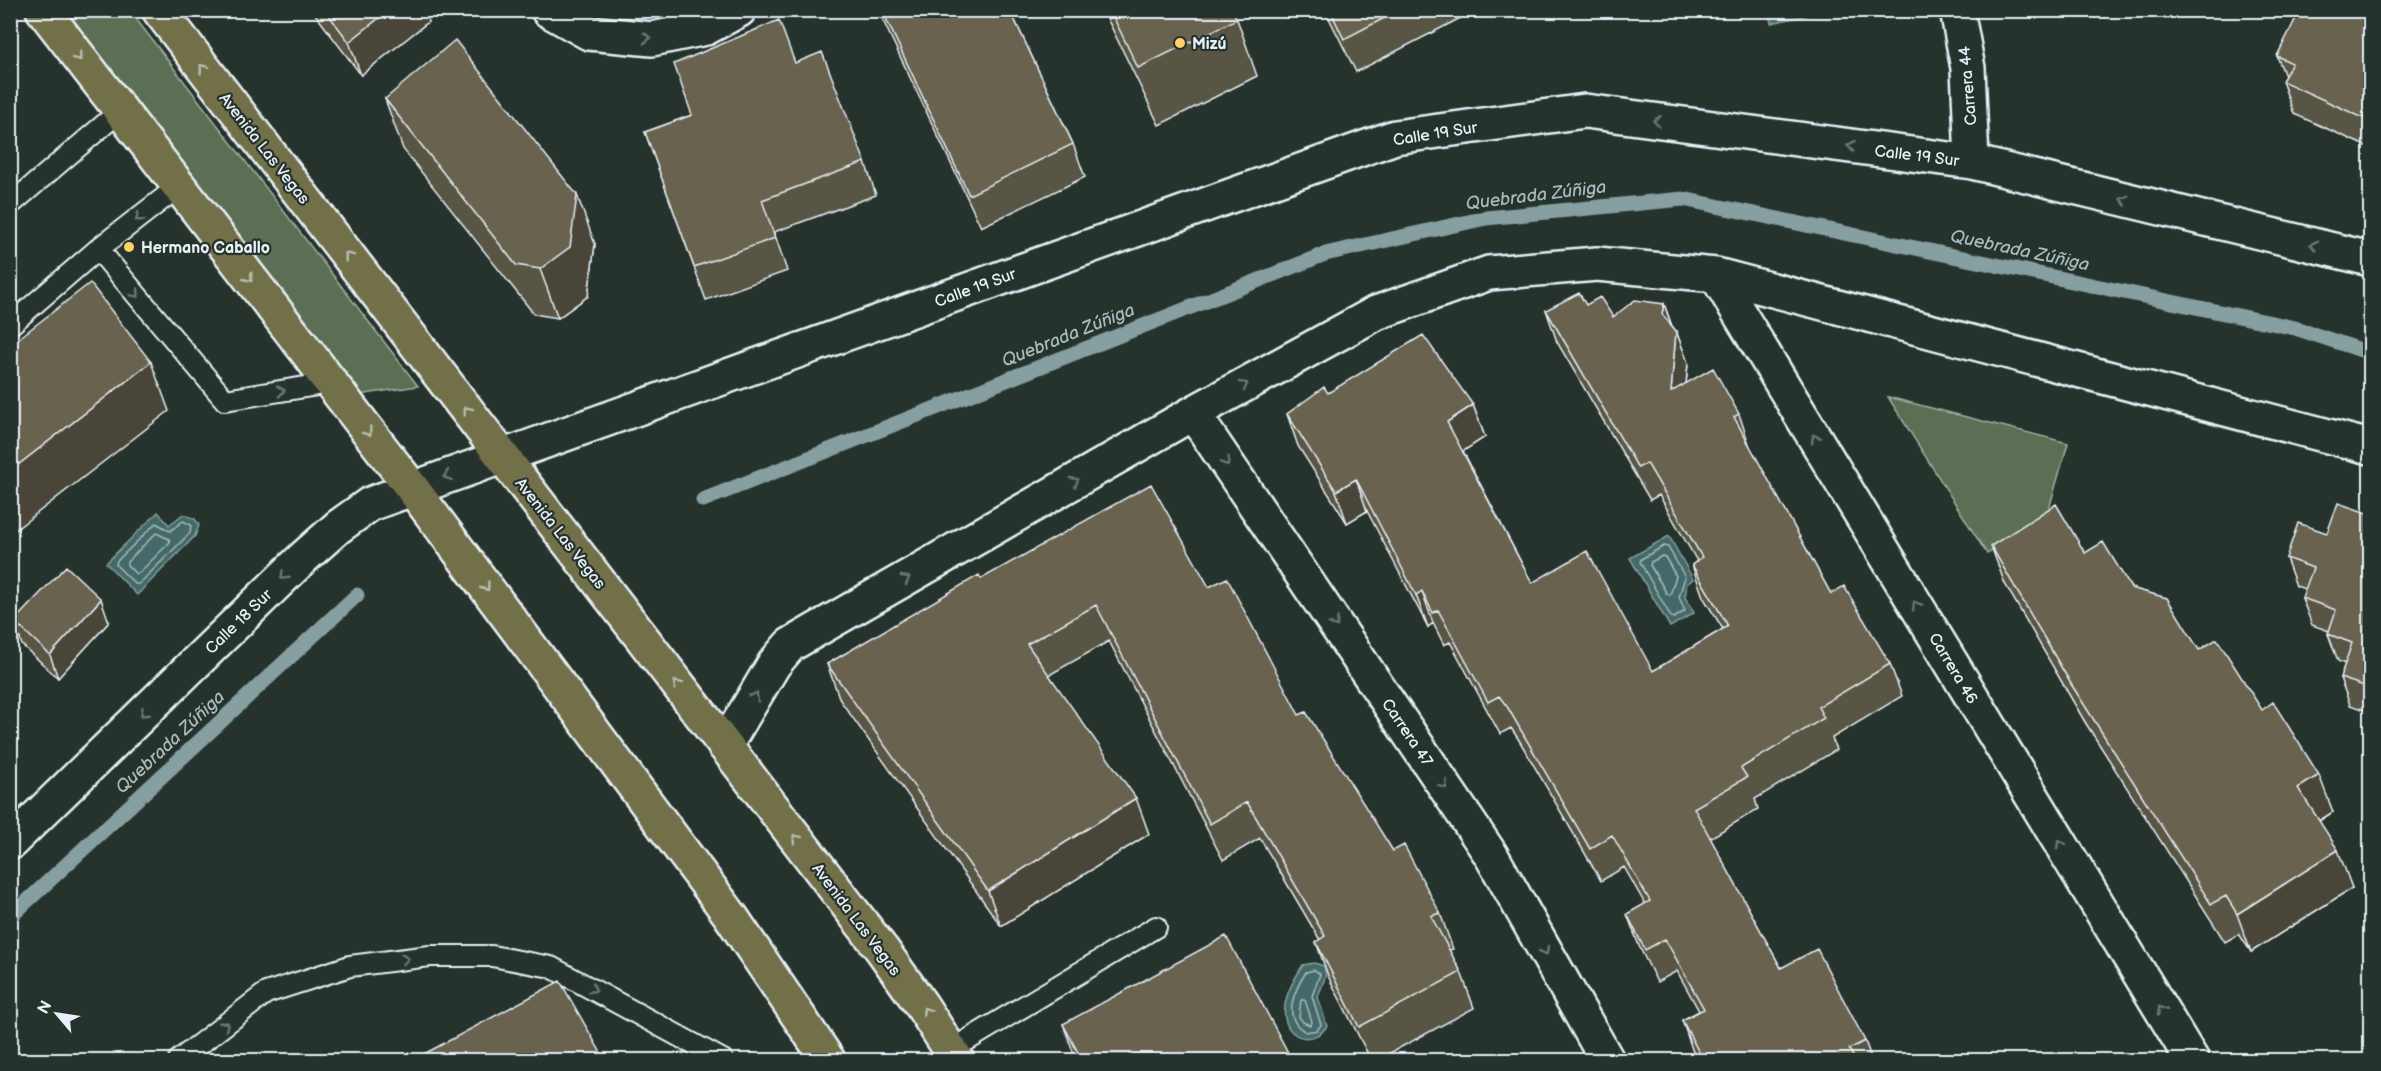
<svg xmlns="http://www.w3.org/2000/svg" width="2381" height="1071" font-family="'Balsamiq Sans',sans-serif">
  <style>
    .green { fill: #5b6e52; stroke: #a2b0a5; stroke-width: 1.5 }
    .water { fill: #446967; stroke: #869fa1; stroke-width: 1.5 }
    .lines { fill: none; stroke-linecap: round; stroke-linejoin: round }
    .shore { stroke: #a6bbbe; stroke-width: 1.5 }
    .stream { stroke: #869fa1; stroke-width: 15 }
    .service-casing { stroke: #e8f1f8; stroke-width: 24 }
    .minor-casing { stroke: #e8f1f8; stroke-width: 38 }
    .primary-casing { stroke: #e8f1f8; stroke-width: 38 }
    .service { stroke: #26332d; stroke-width: 20 }
    .minor { stroke: #26332d; stroke-width: 33 }
    .primary { stroke: #726f4a; stroke-width: 33 }
    .wall { fill: #595445; stroke: #e8f1f8; stroke-width: 1.5 }
    .shaded-wall { fill: #494538; stroke: #e8f1f8; stroke-width: 1.5 }
    .building { fill: #686250; stroke: #e8f1f8; stroke-width: 1.5 }
    .oneway { stroke: #6a7674 }
    .oneway2 { stroke: #b9bdb2 }
    .poi-dot { fill: #ffd166; stroke: #26332d; stroke-width: 2 }
    .labels { text-anchor: middle; stroke-width: 4.5; stroke-linejoin: round; paint-order: stroke }
    .poi-label { font-size: 16px; font-weight: bold; fill: #e8f1f8; stroke: #26332d; text-anchor: start }
    .street-label { font-size: 16px; fill: #e8f1f8; stroke: #26332d }
    .water-label { font-size: 18px; font-style: italic; fill: #a6bbbe; stroke: #26332d }
  </style>
  <rect width="100%" height="100%" fill="#26332d"/>
  <filter id="ink" filterUnits="userSpaceOnUse"><feTurbulence type="fractalNoise" baseFrequency=".0167" numOctaves="2"/><feDisplacementMap in="SourceGraphic" scale="12" xChannelSelector="R" yChannelSelector="G"/><feConvolveMatrix kernelMatrix="1 2 1 2 8 2 1 2 1" color-interpolation-filters="sRGB"/></filter>
  <g filter="url(#ink)">
    <!-- green -->
    <path class="green" d="M 66,11 L 130,11 L 418,386 L 359,395 Z
      M 1888,397 L 2068,443 L 2048,512 L 1987,554 Z"/>
    <!-- water -->
    <path class="water" d="M 1768,10 L 1828,10 L 1828,11 L 1771,23 Z
      M 158,512 L 169,525 L 183,514 L 195,519 L 199,525 L 195,536 L 137,595 L 106,563 Z
      M 1669,536 L 1693,579 L 1687,584 L 1685,597 L 1694,613 L 1670,627 L 1630,558 Z
      M 1314,963 L 1324,966 L 1326,975 L 1318,997 L 1327,1026 C 1315,1044 1289,1041 1285,1018 C 1282,999 1293,981 1303,965 Z"/>
    <g class="lines">
      <!-- shore -->
      <path class="shore" d="M 183,521 L 191,525 L 190,533 L 139,584 L 135,584 L 116,565 L 117,561 L 156,523 L 170,531 Z
        M 156,533 L 169,539 L 170,542 L 139,573 L 136,574 L 127,565 L 127,562 Z
        M 1664,546 L 1668,547 L 1685,577 L 1679,597 L 1685,611 L 1674,618 L 1671,617 L 1640,562 L 1641,559 Z
        M 1662,556 L 1665,557 L 1676,576 L 1670,595 L 1667,594 L 1650,565 L 1651,562 Z
        M 1314,970 L 1320,974 L 1312,996 L 1321,1025 L 1317,1030 L 1306,1032 C 1281,1019 1294,991 1306,972 Z
        M 1301,1000 L 1305,1000 L 1312,1022 L 1310,1025 L 1303,1022 L 1299,1017 Z"/>
      <!-- stream -->
      <path class="stream" d="M 703,500 L 1325,254 L 1486,218 L 1683,199 L 2295,328 L 2370,353
        M 10,917 L 357,595"/>
      <defs>
        <path id="service" d="M 10,205 L 120,111
          M 98,249 L 225,400 L 330,383
          M 10,325 L 98,249 L 178,187
          M 951,1050 L 1156,927
          M 179,1060 L 266,993 L 350,966 L 430,956 L 492,956 L 551,967 L 723,1060"/>
        <path id="minor" d="M 548,10 L 589,33 L 652,39 L 706,28 L 739,10
          M 1957,10 L 1968,68 L 1972,162
          M 1716,275 L 2192,1060
          M 1193,413 L 1491,855 L 1607,1060
          M 725,746 L 774,664 L 790,645 L 1193,413 L 1376,313 L 1489,273 L 1597,264 L 1716,275 L 2370,447
          M 10,843 L 303,558 L 338,527 L 370,504 L 1395,137 L 1585,111 L 1972,162 L 2370,259"/>
        <path id="primary" d="M 43,10 L 412,488 L 730,915 L 828,1060
          M 159,10 L 883,951 L 922,1006 L 957,1060"/>
      </defs>
      <!-- service casing -->
      <use href="#service" class="service-casing"/>
      <!-- minor casing -->
      <use href="#minor" class="minor-casing"/>
      <!-- primary casing -->
      <use href="#primary" class="primary-casing"/>
      <!-- service -->
      <use href="#service" class="service"/>
      <!-- minor -->
      <use href="#minor" class="minor"/>
      <!-- primary -->
      <use href="#primary" class="primary"/>
    </g>
    <!-- wall -->
    <path class="wall" d="M 312,10 L 424,10 L 428,22 L 361,75 Z
      M 878,10 L 1010,10 L 1073,144 L 1085,177 L 981,227 Z
      M 1103,10 L 1232,10 L 1237,19 L 1257,76 L 1159,125 Z
      M 1325,10 L 1476,10 L 1356,72 Z
      M 2370,10 L 2370,148 L 2294,114 L 2282,81 L 2285,76 L 2277,56 Z
      M 795,63 L 865,162 L 876,195 L 774,232 L 787,271 L 706,300 L 645,132 L 692,115 Z
      M 385,99 L 595,244 L 588,296 L 558,318 L 534,314 L 403,149 Z
      M 1664,304 L 1672,326 L 1676,331 L 1688,363 L 1686,384 L 1739,414 L 1750,447 L 1831,594 L 1890,664 L 1902,696 L 1832,738 L 1836,750 L 1755,799 L 1758,809 L 1710,838 L 1781,968 L 1865,1041 L 1872,1060 L 1698,1060 L 1693,1052 L 1682,1020 L 1699,1011 L 1677,971 L 1657,982 L 1639,946 L 1627,914 L 1645,904 L 1624,867 L 1601,881 L 1519,740 L 1511,728 L 1500,734 L 1450,642 L 1444,645 L 1433,623 L 1428,627 L 1367,511 L 1347,523 L 1298,446 L 1287,414 L 1328,393 L 1473,405 L 1485,437 L 1463,451 L 1532,583 L 1653,671 L 1723,629 L 1703,597 L 1692,565 L 1697,561 L 1659,495 L 1650,500 L 1557,342 L 1546,310 L 1586,305 L 1613,317 Z
      M 2370,514 L 2370,712 L 2350,705 L 2340,678 L 2345,664 L 2338,661 L 2328,634 L 2329,631 L 2312,625 L 2302,598 L 2305,589 L 2296,586 L 2286,558 Z
      M 1991,546 L 2085,553 L 2131,588 L 2199,650 L 2262,710 L 2333,812 L 2319,821 L 2352,888 L 2251,952 L 2239,934 L 2225,942 L 2085,722 L 2005,584 Z
      M 981,579 L 1209,587 L 1393,851 L 1440,913 L 1453,949 L 1449,950 L 1461,972 L 1474,1008 L 1377,1060 L 1371,1060 L 1329,978 L 1316,942 L 1320,940 L 1260,838 L 1223,860 L 1109,641 L 1049,675 L 1149,834 L 1001,926 L 840,700 L 827,664 Z
      M 14,621 L 109,622 L 58,678 L 22,645 Z
      M 1063,1024 L 1292,1060 L 1076,1060 Z"/>
    <!-- shaded-wall -->
    <path class="shaded-wall" d="M 389,10 L 424,10 L 428,22 L 361,75 L 349,42 Z
      M 577,195 L 595,244 L 588,296 L 558,318 L 540,269 Z
      M 1664,304 L 1675,336 L 1662,314 Z
      M 1676,331 L 1688,363 L 1682,425 L 1671,392 Z
      M 151,362 L 169,411 L 10,534 L 10,471 Z
      M 1473,405 L 1485,437 L 1459,454 L 1447,422 Z
      M 1356,479 L 1367,511 L 1347,523 L 1336,491 Z
      M 1422,591 L 1433,623 L 1428,627 L 1416,595 Z
      M 101,599 L 109,622 L 58,678 L 50,655 Z
      M 2319,775 L 2333,812 L 2312,825 L 2298,788 Z
      M 1136,798 L 1149,834 L 1001,926 L 988,891 Z
      M 2338,850 L 2352,888 L 2251,952 L 2237,914 Z"/>
    <!-- building -->
    <path class="building" d="M 325,10 L 389,10 L 349,42 Z
      M 882,10 L 1010,10 L 1073,144 L 969,195 Z
      M 1110,10 L 1232,10 L 1237,19 L 1138,68 Z
      M 1330,10 L 1400,10 L 1344,39 Z
      M 2300,10 L 2370,10 L 2370,121 L 2282,81 L 2292,63 L 2277,56 Z
      M 779,20 L 795,63 L 822,52 L 865,162 L 762,200 L 775,238 L 694,267 L 645,132 L 692,115 L 674,64 Z
      M 455,40 L 577,195 L 570,247 L 540,269 L 516,265 L 385,99 Z
      M 90,283 L 151,362 L 10,471 L 10,345 Z
      M 1579,293 L 1586,305 L 1600,297 L 1613,317 L 1635,300 L 1664,304 L 1662,314 L 1676,331 L 1671,392 L 1713,368 L 1739,414 L 1734,417 L 1831,594 L 1844,586 L 1890,664 L 1818,707 L 1824,718 L 1741,768 L 1747,777 L 1694,808 L 1781,968 L 1817,949 L 1865,1041 L 1849,1049 L 1855,1060 L 1703,1060 L 1682,1020 L 1704,1009 L 1665,939 L 1645,950 L 1627,914 L 1650,901 L 1612,835 L 1590,849 L 1508,708 L 1499,696 L 1488,702 L 1438,610 L 1433,613 L 1422,591 L 1416,595 L 1356,479 L 1336,491 L 1287,414 L 1324,387 L 1328,393 L 1423,335 L 1473,405 L 1447,422 L 1532,583 L 1587,551 L 1653,671 L 1728,626 L 1692,565 L 1702,557 L 1647,463 L 1638,468 L 1546,310 Z
      M 1151,484 L 1209,587 L 1227,578 L 1299,715 L 1306,712 L 1393,851 L 1404,845 L 1440,913 L 1431,916 L 1461,972 L 1359,1027 L 1316,942 L 1325,936 L 1247,802 L 1210,824 L 1096,605 L 1027,644 L 1136,798 L 988,891 L 827,664 L 979,575 L 981,579 Z
      M 2338,503 L 2370,514 L 2370,688 L 2340,678 L 2352,643 L 2328,634 L 2336,610 L 2302,598 L 2313,568 L 2286,558 L 2298,523 L 2327,533 Z
      M 2056,504 L 2085,553 L 2103,542 L 2131,588 L 2167,598 L 2199,650 L 2217,639 L 2262,710 L 2273,702 L 2319,775 L 2298,788 L 2338,850 L 2237,914 L 2226,896 L 2211,904 L 2071,684 L 1991,546 Z
      M 66,566 L 101,599 L 50,655 L 14,621 Z
      M 1226,936 L 1292,1060 L 1082,1060 L 1063,1024 Z
      M 560,981 L 605,1060 L 413,1060 Z"/>
    <!-- one-way arrows -->
    <defs><path id="oneway-chevron" d="M-2-3.5L2.5 0L-2 3.5" fill="none" stroke-width="1.6" stroke-linecap="round" stroke-linejoin="round" transform="scale(1.5)"/></defs>
    <g class="oneway">
      <use href="#oneway-chevron" transform="translate(647 38) rotate(1)"/>
      <use href="#oneway-chevron" transform="translate(1657 121) rotate(-173)"/>
      <use href="#oneway-chevron" transform="translate(1851 146) rotate(-173)"/>
      <use href="#oneway-chevron" transform="translate(2124 200) rotate(-166)"/>
      <use href="#oneway-chevron" transform="translate(139 218) rotate(142)"/>
      <use href="#oneway-chevron" transform="translate(2314 245) rotate(-166)"/>
      <use href="#oneway-chevron" transform="translate(136 294) rotate(50)"/>
      <use href="#oneway-chevron" transform="translate(1244 385) rotate(-29)"/>
      <use href="#oneway-chevron" transform="translate(281 391) rotate(-9)"/>
      <use href="#oneway-chevron" transform="translate(1815 438) rotate(-121)"/>
      <use href="#oneway-chevron" transform="translate(1226 462) rotate(56)"/>
      <use href="#oneway-chevron" transform="translate(447 476) rotate(161)"/>
      <use href="#oneway-chevron" transform="translate(1075 481) rotate(-30)"/>
      <use href="#oneway-chevron" transform="translate(284 576) rotate(136)"/>
      <use href="#oneway-chevron" transform="translate(906 579) rotate(-30)"/>
      <use href="#oneway-chevron" transform="translate(1916 605) rotate(-121)"/>
      <use href="#oneway-chevron" transform="translate(1335 623) rotate(56)"/>
      <use href="#oneway-chevron" transform="translate(755 696) rotate(-59)"/>
      <use href="#oneway-chevron" transform="translate(144 713) rotate(136)"/>
      <use href="#oneway-chevron" transform="translate(1444 785) rotate(56)"/>
      <use href="#oneway-chevron" transform="translate(2060 844) rotate(-121)"/>
      <use href="#oneway-chevron" transform="translate(1545 951) rotate(61)"/>
      <use href="#oneway-chevron" transform="translate(405 959) rotate(-7)"/>
      <use href="#oneway-chevron" transform="translate(593 989) rotate(28)"/>
      <use href="#oneway-chevron" transform="translate(2161 1010) rotate(-121)"/>
      <use href="#oneway-chevron" transform="translate(225 1025) rotate(-38)"/>
    </g>
    <g class="oneway2">
      <use href="#oneway-chevron" transform="translate(78 57) rotate(52)"/>
      <use href="#oneway-chevron" transform="translate(203 68) rotate(-128)"/>
      <use href="#oneway-chevron" transform="translate(348 256) rotate(-128)"/>
      <use href="#oneway-chevron" transform="translate(249 278) rotate(52)"/>
      <use href="#oneway-chevron" transform="translate(467 410) rotate(-128)"/>
      <use href="#oneway-chevron" transform="translate(368 432) rotate(52)"/>
      <use href="#oneway-chevron" transform="translate(486 587) rotate(53)"/>
      <use href="#oneway-chevron" transform="translate(677 684) rotate(-128)"/>
      <use href="#oneway-chevron" transform="translate(796 838) rotate(-128)"/>
      <use href="#oneway-chevron" transform="translate(926 1011) rotate(-123)"/>
    </g>
  </g>
  <!-- markers -->
  <g class="poi-dot">
    <circle cx="1180" cy="43" r="6"/>
    <circle cx="129" cy="247" r="6"/>
  </g>
  <g class="labels">
    <!-- poi labels -->
    <g class="poi-label">
      <text x="1192" y="49">Mizú</text>
      <text x="141" y="253">Hermano Caballo</text>
    </g>
    <!-- street labels -->
    <g class="street-label">
      <text transform="translate(1967 86) rotate(-95)" y="6">Carrera 44</text>
      <text transform="translate(1435 133) rotate(-9)" y="6">Calle 19 Sur</text>
      <text transform="translate(265 148) rotate(52)" y="6">Avenida Las Vegas</text>
      <text transform="translate(1917 155) rotate(7)" y="6">Calle 19 Sur</text>
      <text transform="translate(975 287) rotate(-20)" y="6">Calle 19 Sur</text>
      <text transform="translate(561 533) rotate(52)" y="6">Avenida Las Vegas</text>
      <text transform="translate(238 621) rotate(-44)" y="6">Calle 18 Sur</text>
      <text transform="translate(1954 668) rotate(59)" y="6">Carrera 46</text>
      <text transform="translate(1408 732) rotate(56)" y="6">Carrera 47</text>
      <text transform="translate(857 919) rotate(53)" y="6">Avenida Las Vegas</text>
    </g>
    <!-- water labels -->
    <g class="water-label">
      <text transform="translate(1536 195) rotate(-7)" y="6">Quebrada Zúñiga</text>
      <text transform="translate(2020 250) rotate(12)" y="6">Quebrada Zúñiga</text>
      <text transform="translate(1068 335) rotate(-22)" y="6">Quebrada Zúñiga</text>
      <text transform="translate(170 742) rotate(-43)" y="6">Quebrada Zúñiga</text>
    </g>
  </g>
  <!-- margin -->
  <rect width="2381" height="1071" fill="none" stroke="#26332d" stroke-width="36"/>
  <rect x="18" y="18" width="2345" height="1035" fill="none" stroke="#e8f1f8" stroke-width="2" filter="url(#ink)"/>
  <!-- north arrow -->
  <g transform="translate(57 1014) rotate(299)" stroke="#26332d" stroke-width="4.5" paint-order="stroke">
  <path d="M0-4.5L10 22L0 15L-10 22Z" fill="#e8f1f8"/>
  <text y="-9" font-size="16" font-weight="bold" text-anchor="middle" fill="#e8f1f8">N</text>
  </g>
</svg>
